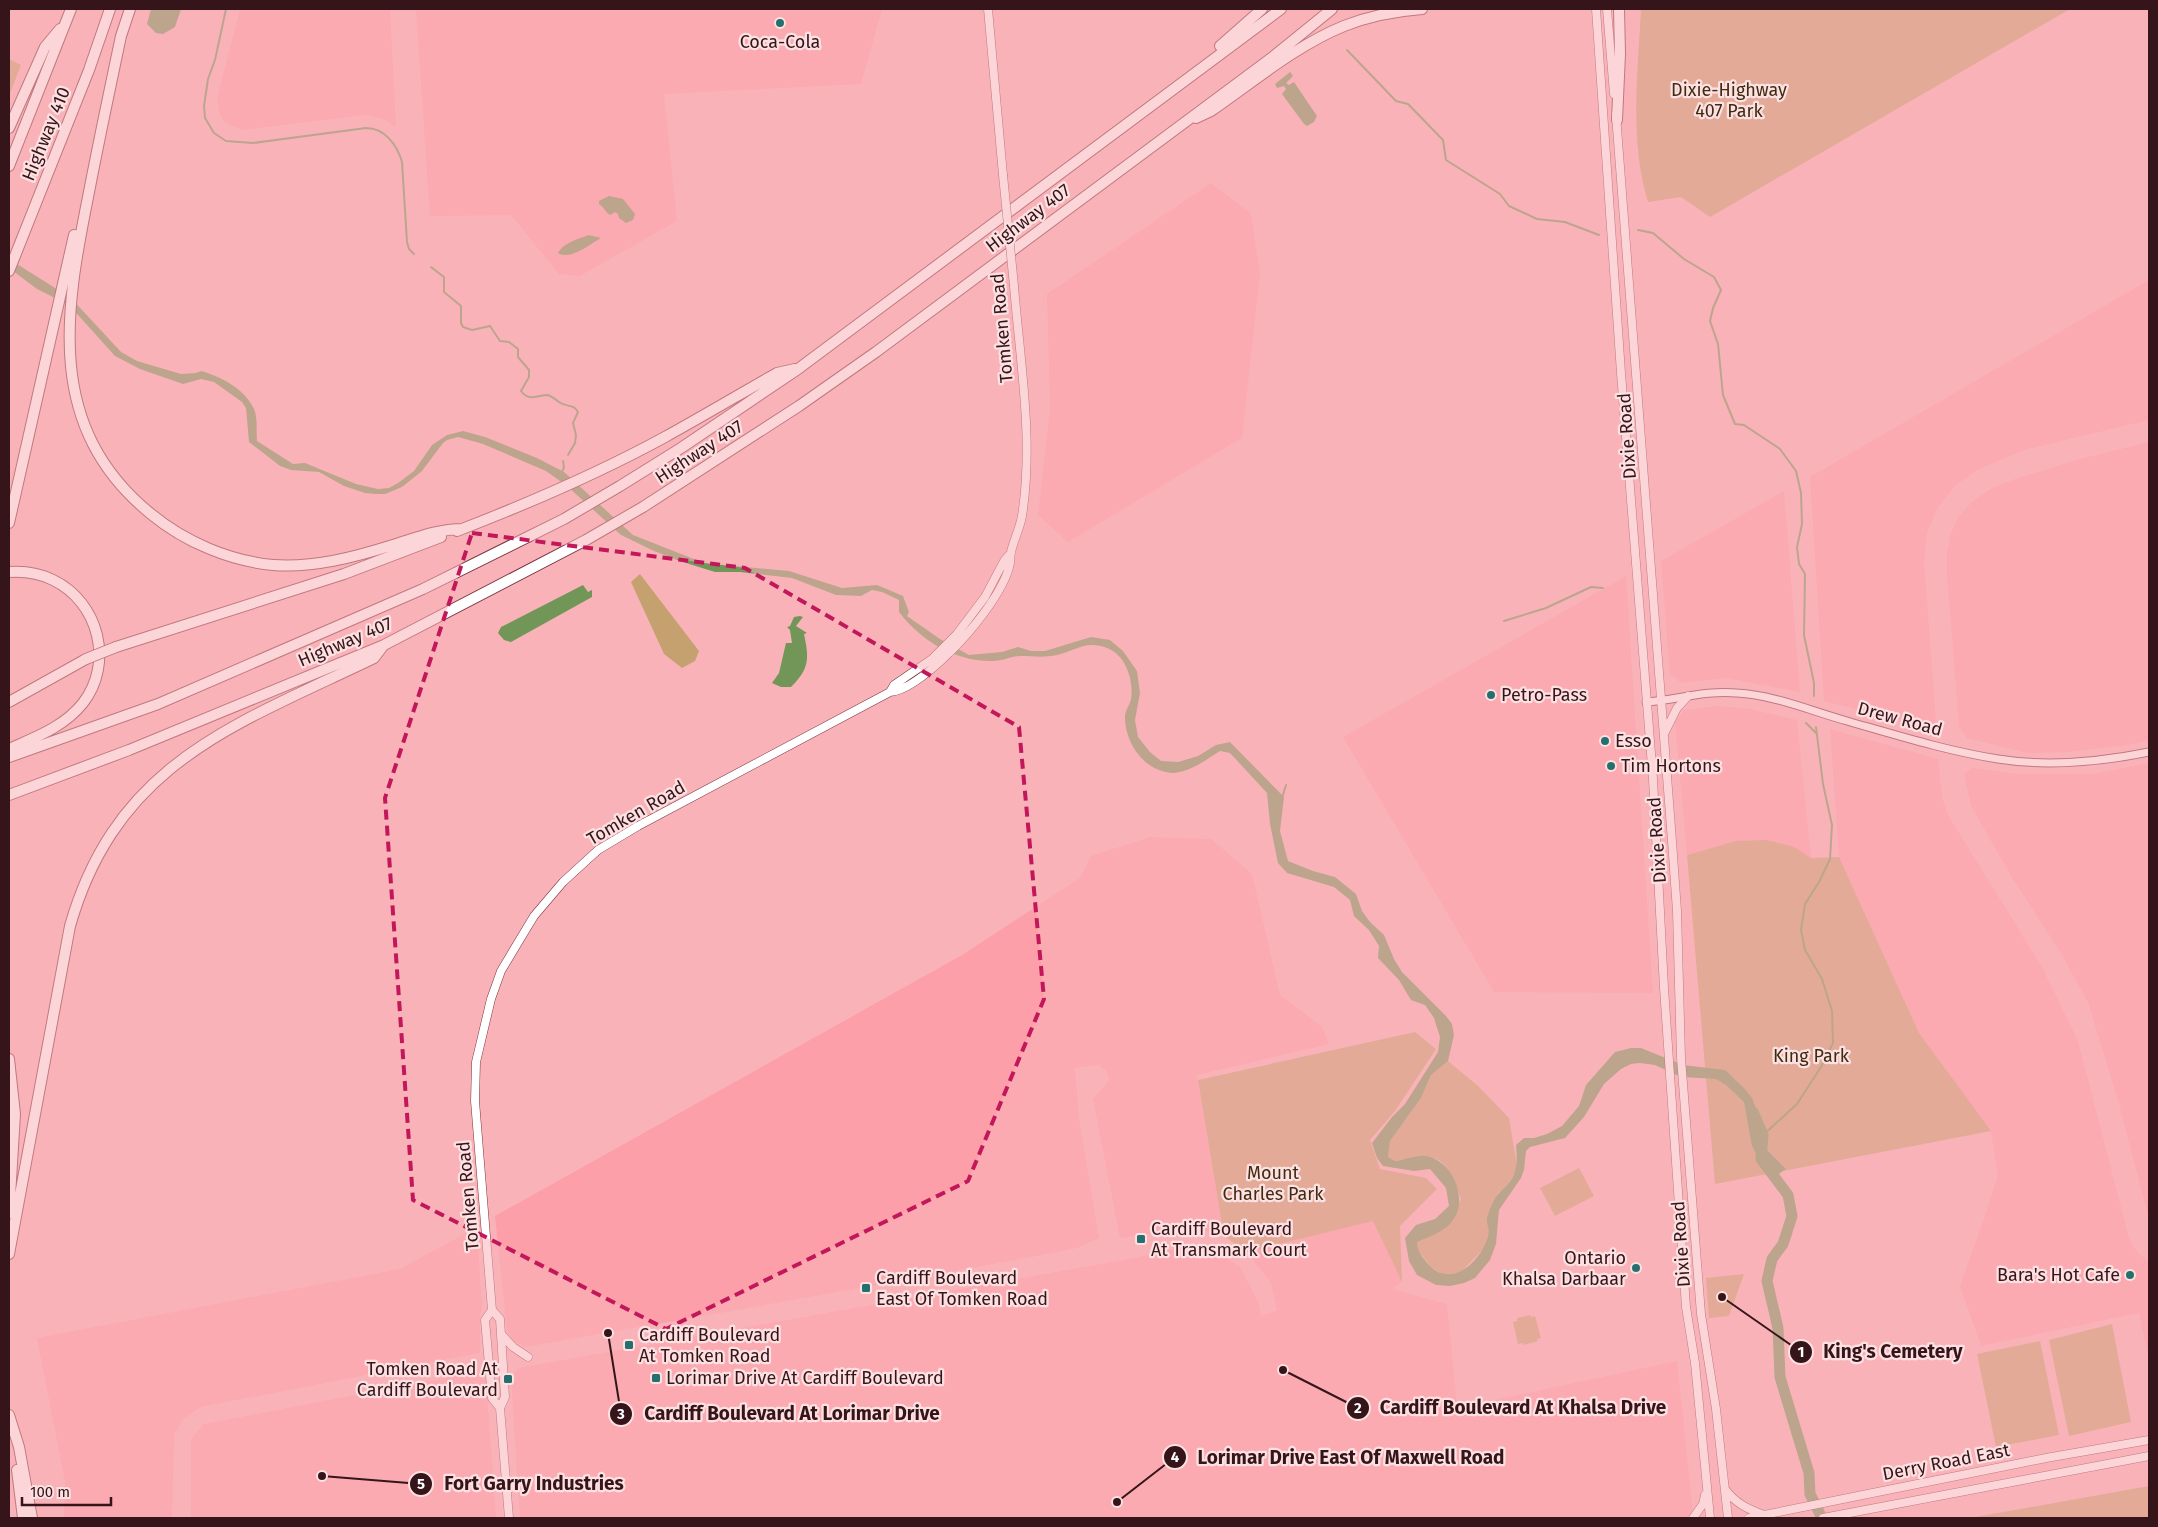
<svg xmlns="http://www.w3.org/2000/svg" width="2158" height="1527" font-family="'Fira Sans',sans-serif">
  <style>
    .built { fill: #fd9fa8 }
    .green { fill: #c6a170 }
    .water { fill: #719658 }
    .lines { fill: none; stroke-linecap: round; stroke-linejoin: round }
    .stream { stroke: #719658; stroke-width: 2 }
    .river { stroke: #719658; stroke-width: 11 }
    .tertiary-casing { stroke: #7b323c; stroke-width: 9 }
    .secondary-casing { stroke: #7b323c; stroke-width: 9 }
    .motorway-casing { stroke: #7b323c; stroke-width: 12 }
    .tertiary { stroke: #fff; stroke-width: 7 }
    .secondary { stroke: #fff; stroke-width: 8 }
    .motorway { stroke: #fff; stroke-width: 10 }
    .secondary-bridge-casing { stroke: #7b323c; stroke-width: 9; stroke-linecap: butt }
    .motorway-bridge-casing { stroke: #7b323c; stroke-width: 12; stroke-linecap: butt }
    .secondary-bridge { stroke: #fff; stroke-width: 8 }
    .motorway-bridge { stroke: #fff; stroke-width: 10 }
    .marked { fill: none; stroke: #c2185b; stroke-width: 4; stroke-dasharray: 10 6; stroke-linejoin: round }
    .poi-dot { fill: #25706f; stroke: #fde1e2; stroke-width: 2 }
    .labels { text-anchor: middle; stroke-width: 4.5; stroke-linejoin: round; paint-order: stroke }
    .poi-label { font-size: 18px; fill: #351519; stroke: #fde1e2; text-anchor: start }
    .park-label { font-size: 18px; fill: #3f2c10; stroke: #fde1e2 }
    .street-label { font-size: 18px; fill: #351519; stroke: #fde1e2 }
    .leader { fill: none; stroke: #351519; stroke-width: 2 }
    .callout-dot { fill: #351519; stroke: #fde1e2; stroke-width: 2 }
    .mark-label { font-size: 15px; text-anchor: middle; font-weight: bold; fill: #fff }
    .callout-label { font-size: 19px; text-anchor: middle; font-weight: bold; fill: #351519; stroke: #fde1e2; stroke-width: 4.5; stroke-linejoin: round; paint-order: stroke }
  </style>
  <rect width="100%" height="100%" fill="#f9b3b8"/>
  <!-- built -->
  <path class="built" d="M 240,9 L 390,9 L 396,127 L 384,119 L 366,115 L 242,130 L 226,123 L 220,116 L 217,99 Z
    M 416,9 L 882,9 L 861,84 L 664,94 L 677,221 L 580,276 L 559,274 L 511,215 L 430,216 Z
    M 1211,183 L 1251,214 L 1260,274 L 1242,438 L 1068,542 L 1038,515 L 1050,409 L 1047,294 Z
    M 2149,280 L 2149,420 L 2024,450 L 1977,470 L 1956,485 L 1938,507 L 1927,533 L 1924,562 L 1936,722 L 1929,728 L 1824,701 L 1810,477 Z
    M 2149,442 L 2149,740 L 2128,745 L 2068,752 L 2027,753 L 1967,738 L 1959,726 L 1947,572 L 1947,552 L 1951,533 L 1959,516 L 1972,502 L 1992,488 L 2015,479 L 2080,459 Z
    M 1784,491 L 1800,692 L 1727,678 L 1681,683 L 1670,674 L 1661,561 Z
    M 1626,576 L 1653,993 L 1494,992 L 1343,737 Z
    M 1718,706 L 1750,709 L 1797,720 L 1811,858 L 1793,847 L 1736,841 L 1687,855 L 1675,722 L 1684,710 Z
    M 1830,729 L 1938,759 L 1942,797 L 1948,815 L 2042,967 L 2078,1041 L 2130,1242 L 2138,1253 L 2149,1262 L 2149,1360 L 2139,1313 L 1981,1346 L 1960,1286 L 1986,1213 L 1998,1175 L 1991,1132 L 1919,1033 L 1839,857 Z
    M 2149,763 L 2149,1219 L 2119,1104 L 2088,1002 L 2059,950 L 2011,876 L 1971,806 L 1964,774 L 1973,768 L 2018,774 L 2092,774 Z
    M 1150,837 L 1211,839 L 1252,874 L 1280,995 L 1322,1027 L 1329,1044 L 1197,1075 L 1224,1236 L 1195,1228 L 1120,1238 L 1093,1099 L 1109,1081 L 1107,1072 L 1099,1065 L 1075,1068 L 1079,1118 L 1099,1238 L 1077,1248 L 1032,1257 L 737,1310 L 525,1347 L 513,1341 L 507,1331 L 495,1216 L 962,955 L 1080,878 L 1091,856 Z
    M 1373,1221 L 1402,1282 L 1392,1289 L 1447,1304 L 1457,1408 L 1677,1361 L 1693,1513 L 1687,1518 L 520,1518 L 511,1377 L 518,1368 L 1129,1259 L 1193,1245 L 1216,1252 L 1240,1267 L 1258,1301 L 1261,1316 L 1277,1310 L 1271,1283 L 1247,1252 Z
    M 477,1227 L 482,1308 L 480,1316 L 480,1353 L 201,1407 L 183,1419 L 174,1435 L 172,1518 L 64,1518 L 65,1482 L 37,1338 L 400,1269 Z
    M 475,1372 L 486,1381 L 496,1518 L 191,1518 L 191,1439 L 204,1424 Z"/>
  <!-- green -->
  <path class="green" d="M 1641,9 L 2070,9 L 1710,217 L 1681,197 L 1648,202 C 1629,139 1638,73 1641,9 Z
    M 9,59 L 21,65 L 9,96 Z
    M 640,574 L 699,651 L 695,661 L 682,668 L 664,654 L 631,582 Z
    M 1766,840 L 1794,847 L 1811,858 L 1839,857 L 1919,1033 L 1991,1131 L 1715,1184 L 1687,855 L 1736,841 Z
    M 1415,1032 L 1436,1049 L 1395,1111 L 1370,1140 L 1380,1169 L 1426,1178 L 1437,1189 L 1400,1226 L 1402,1282 L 1373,1221 L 1247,1252 L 1224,1236 L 1198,1080 Z
    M 1448,1061 L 1478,1086 L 1509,1118 L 1518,1171 L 1510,1183 L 1498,1193 L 1487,1218 L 1489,1234 L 1484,1248 L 1461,1272 L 1450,1275 L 1442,1274 L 1431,1267 L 1417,1249 L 1417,1242 L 1448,1225 L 1452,1221 L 1461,1199 C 1445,1156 1441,1152 1395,1161 L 1388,1157 L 1390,1141 L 1421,1098 L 1431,1075 Z
    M 1579,1168 L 1594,1196 L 1555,1216 L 1540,1188 Z
    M 1744,1274 L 1729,1316 L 1709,1318 L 1706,1278 Z
    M 1530,1315 L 1531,1317 L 1535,1316 L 1541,1338 L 1537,1339 L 1538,1341 L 1524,1345 L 1523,1343 L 1518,1344 L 1513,1322 L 1517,1321 L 1517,1318 Z
    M 2112,1324 L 2131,1422 L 2069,1436 L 2049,1340 Z
    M 2040,1341 L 2059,1435 L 1996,1447 L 1977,1354 Z
    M 2149,1486 L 2149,1518 L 1970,1518 Z"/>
  <!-- water -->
  <path class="water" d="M 151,9 L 181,9 L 175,27 L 163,34 L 156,33 L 147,24 Z
    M 1290,72 L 1293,76 L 1286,83 L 1289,85 L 1294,82 L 1317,116 L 1314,122 L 1307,126 L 1304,124 L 1282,94 L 1286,89 L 1284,86 L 1277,88 L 1275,84 Z
    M 609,196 L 623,199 L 635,214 L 633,220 L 626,223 L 619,218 L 618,214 L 615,212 L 610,215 C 605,212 604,207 599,204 L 599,201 Z
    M 589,235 L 601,238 C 590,244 570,261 558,253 C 563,243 578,239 589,235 Z
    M 9,259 L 71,298 L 121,352 L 137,361 L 181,374 L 196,373 L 201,371 C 220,376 245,389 254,409 C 258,418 256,431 257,441 L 293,464 L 305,463 L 356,484 L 378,489 L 389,488 L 398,483 L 414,471 L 432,445 L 447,435 L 463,431 L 485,437 L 537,458 L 564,472 L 633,535 L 704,563 L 789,571 L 842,588 L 877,585 L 903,596 L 909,612 L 907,616 L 940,639 L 969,655 L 1002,652 L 1018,647 L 1031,651 L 1045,651 L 1091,637 L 1110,640 L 1123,651 L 1137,671 L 1140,693 L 1135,720 L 1138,737 L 1150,752 L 1161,761 L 1178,762 L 1198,756 L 1216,745 L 1230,742 L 1284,797 L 1280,831 L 1288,861 L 1313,871 L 1335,877 L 1356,894 L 1362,911 L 1370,922 L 1384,935 L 1394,959 L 1402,972 L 1446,1016 L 1452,1024 L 1454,1035 L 1448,1061 L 1431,1075 L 1421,1098 L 1390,1141 L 1388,1157 L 1395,1161 C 1404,1160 1417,1155 1426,1156 C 1452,1160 1469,1199 1453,1220 C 1446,1231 1429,1237 1417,1242 C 1417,1252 1425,1261 1432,1268 C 1455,1287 1482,1259 1488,1236 C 1490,1230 1486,1223 1487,1217 C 1489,1211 1494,1198 1499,1193 C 1502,1189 1507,1186 1510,1182 C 1518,1171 1517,1158 1516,1145 L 1524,1138 L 1534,1138 L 1547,1134 L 1562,1126 L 1579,1106 L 1586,1085 L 1615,1052 L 1631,1048 L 1641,1048 L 1683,1065 L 1725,1070 L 1744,1088 L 1752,1098 L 1757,1111 L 1763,1146 L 1786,1169 L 1770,1180 L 1752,1146 L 1744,1102 L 1726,1085 L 1716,1079 L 1681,1077 L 1655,1065 L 1640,1063 L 1631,1064 L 1621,1069 L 1604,1084 L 1584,1117 L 1565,1138 L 1530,1147 L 1526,1151 L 1524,1170 L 1521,1178 L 1499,1210 L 1496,1244 L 1490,1260 L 1475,1278 L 1464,1283 L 1450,1286 L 1436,1285 L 1417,1275 L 1409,1261 L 1405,1238 L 1416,1225 L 1435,1219 L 1449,1206 L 1446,1188 L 1430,1169 L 1414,1171 L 1383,1166 L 1377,1158 L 1372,1143 L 1392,1117 L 1405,1104 L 1438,1052 L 1440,1037 L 1434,1018 L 1425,1005 L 1411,1000 L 1399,980 L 1378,958 L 1379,946 L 1369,930 L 1354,916 L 1350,900 L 1334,887 L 1287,873 L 1278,863 L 1270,824 L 1267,793 L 1230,753 L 1220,751 C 1207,759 1189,773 1172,773 C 1144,771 1125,743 1125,717 C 1125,710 1130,705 1131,699 C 1134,681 1126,655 1107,648 C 1086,640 1077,650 1057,655 C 1044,658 1032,656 1019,656 C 1010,657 1002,661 993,661 C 956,662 921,641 899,612 L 899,600 L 882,592 L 872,590 L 861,596 L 836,595 L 792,578 L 740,572 L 715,572 L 683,562 L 654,551 L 621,535 L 567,486 L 546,471 L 483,444 L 458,437 L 447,440 L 443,443 L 422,471 L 402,487 L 385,494 L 376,494 L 365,493 L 344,486 L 319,472 L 291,470 L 280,466 L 249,442 L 246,408 L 242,402 L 214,382 L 201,379 L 183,384 L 140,369 L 115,356 L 69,305 L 37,289 L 9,268 Z
    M 583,585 L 588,592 L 592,590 L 592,597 L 511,642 L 504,640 L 498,633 L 501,627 Z
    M 800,616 L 803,617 L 796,626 L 807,633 L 804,634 C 809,658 810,668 791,687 L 781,687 L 772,683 L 779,673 L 786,643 L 792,643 L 790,630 L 787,627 L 790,626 L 794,617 Z"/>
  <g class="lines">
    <!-- stream -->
    <path class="stream" d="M 226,9 L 215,60 L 208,79 L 204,106 L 205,118 L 214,133 L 226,141 L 253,143 L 366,128 C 385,128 397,145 402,162 L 407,242 L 409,249 L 414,254
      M 1347,50 L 1396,101 L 1408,104 L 1443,140 L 1446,160 L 1500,194 L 1509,206 L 1537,219 L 1565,222 L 1599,235
      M 1638,230 L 1653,233 L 1684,259 L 1714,277 L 1721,290 L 1713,308 L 1710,321 L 1718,344 L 1723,395 L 1735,424 L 1744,425 L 1780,449 L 1796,471 L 1801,493 L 1802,524 L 1797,547 L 1799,564 L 1805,574 L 1804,635 L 1814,683 L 1814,696
      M 431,267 L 444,277 L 444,292 L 461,306 L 461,323 L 463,327 L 472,330 L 490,326 L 500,341 L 509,342 L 518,349 L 518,357 L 529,370 L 529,377 L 521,391 C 529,402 537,395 548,395 C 553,397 555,399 559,402 C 567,408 573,403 578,412 L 573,423 L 576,435 L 575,443 L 568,455
      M 561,473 L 564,468 L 563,461
      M 1504,621 L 1546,608 L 1591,587 L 1603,588
      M 1806,723 L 1817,734
      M 1282,798 L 1286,785
      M 1763,1135 L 1797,1104 L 1821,1067 L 1833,1043 L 1832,1011 L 1822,979 L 1805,950 L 1801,930 L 1805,904 L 1819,882 L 1830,859 L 1832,825 L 1823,784 L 1816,727"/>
    <!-- river -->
    <path class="river" d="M 1753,1112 L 1763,1135 L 1761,1159 L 1788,1195 L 1792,1216 L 1783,1244 L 1772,1259 L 1767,1281 L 1778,1328 L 1780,1377 L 1809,1473 L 1810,1494 L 1822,1518"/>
    <defs>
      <path id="tertiary" d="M 1646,702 C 1676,700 1706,690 1737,693 C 1774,695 1811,711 1847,721 C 1896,735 1947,751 1998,759 C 2048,767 2100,762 2149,752"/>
      <path id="secondary" d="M 988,9 L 1003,175
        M 1596,9 L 1621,373 L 1653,779 L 1664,988 L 1686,1307 L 1695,1363 L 1710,1518
        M 1607,9 L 1614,94
        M 1616,115 L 1672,841 L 1677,911 L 1681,1058 L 1701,1314 L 1716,1409 L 1728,1518
        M 890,692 C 908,691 936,666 949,653 C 969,634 1005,591 1010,563 C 1011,559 1010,555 1011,552 C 1014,539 1020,528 1022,516 C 1034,440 1020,362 1014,286
        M 1665,732 L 1677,708 L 1688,696
        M 492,1310 L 485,1320 L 492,1398 L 500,1408 L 509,1518
        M 501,1334 L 513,1347 L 528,1357
        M 500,1408 L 505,1397 L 500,1319 L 492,1310 L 475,1101 L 476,1062 L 491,999 L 501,971 L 534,916 L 563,882 L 598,850 L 638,826 L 890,692 L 894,685 L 932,659 L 957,634 L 985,597 L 1004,561 L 1011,553
        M 1725,1489 C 1736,1504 1748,1509 1764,1515
        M 1693,1518 L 1703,1504 L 1705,1495
        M 1749,1518 L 2046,1458 L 2149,1440
        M 1823,1518 L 2149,1456"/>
      <path id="motorway" d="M 130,9 L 121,36 C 110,88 99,140 89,192 C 65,311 44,427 151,514 C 185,542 230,561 273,565 C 314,568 355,557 393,545 C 416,538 438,529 462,529
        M 1220,46 L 1262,9
        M 1196,118 L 1211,111 C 1253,82 1297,45 1344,26 C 1369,16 1396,11 1422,9
        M 1617,120 L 1620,54 L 1619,9
        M 9,128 L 45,47 L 60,29
        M 9,166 L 71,9
        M 9,271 L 89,70 L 110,9
        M 9,523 L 74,235
        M 457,531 C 527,504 599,473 665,437 C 703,416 740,394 777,373 L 795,369
        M 9,572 C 24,571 39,573 53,580 C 99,602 114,663 83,703 C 64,727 36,737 9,749
        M 116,647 L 344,574 L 441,537
        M 9,702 L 86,659
        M 9,757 L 158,704 L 423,589 L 564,519 L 620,486 L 681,448 L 798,369 L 1281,9
        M 9,795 L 129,750 L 384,645 L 586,540 L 643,507 L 799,406 L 876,352 L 1274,56 L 1332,9
        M 9,1059 L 15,1114 L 9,1213
        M 9,1254 L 70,926 C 117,762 235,725 374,658 L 383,646
        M 9,1415 L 19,1447 L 32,1518
        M 17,1470 L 23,1518"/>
    </defs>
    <!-- tertiary casing -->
    <use href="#tertiary" class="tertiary-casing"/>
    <!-- secondary casing -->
    <use href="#secondary" class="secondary-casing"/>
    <!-- motorway casing -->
    <use href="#motorway" class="motorway-casing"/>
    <!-- tertiary -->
    <use href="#tertiary" class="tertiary"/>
    <!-- secondary -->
    <use href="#secondary" class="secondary"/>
    <!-- motorway -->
    <use href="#motorway" class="motorway"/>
    <defs>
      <path id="secondary-bridge" d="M 1003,175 L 1014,286"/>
      <path id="motorway-bridge" d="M 86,659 L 116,647"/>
    </defs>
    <!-- secondary-bridge casing -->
    <use href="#secondary-bridge" class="secondary-bridge-casing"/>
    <!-- motorway-bridge casing -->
    <use href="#motorway-bridge" class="motorway-bridge-casing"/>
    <!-- secondary-bridge -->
    <use href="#secondary-bridge" class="secondary-bridge"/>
    <!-- motorway-bridge -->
    <use href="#motorway-bridge" class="motorway-bridge"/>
  </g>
  <!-- marked area -->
  <path d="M0 0H2158V1527H0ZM 472,533 L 745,568 L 1019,727 L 1044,999 L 968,1181 L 666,1329 L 413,1200 L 385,798 Z" fill="#f9b3b8" fill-opacity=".55" fill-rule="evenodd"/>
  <path class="marked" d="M 472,533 L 745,568 L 1019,727 L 1044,999 L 968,1181 L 666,1329 L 413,1200 L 385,798 Z"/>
  <!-- markers -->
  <g class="poi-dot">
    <circle cx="780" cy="23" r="5"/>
    <circle cx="1491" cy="695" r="5"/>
    <circle cx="1605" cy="741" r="5"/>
    <circle cx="1611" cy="766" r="5"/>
    <rect x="1136" y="1234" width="10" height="10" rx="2.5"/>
    <circle cx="1636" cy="1268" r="5"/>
    <circle cx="2130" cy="1275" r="5"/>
    <rect x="861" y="1283" width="10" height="10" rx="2.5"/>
    <rect x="624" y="1340" width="10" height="10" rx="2.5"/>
    <rect x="651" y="1373" width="10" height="10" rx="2.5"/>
    <rect x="503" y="1374" width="10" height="10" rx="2.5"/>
  </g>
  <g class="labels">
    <!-- poi labels -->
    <g class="poi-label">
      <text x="780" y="48" text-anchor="middle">Coca-Cola</text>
      <text x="1501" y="701">Petro-Pass</text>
      <text x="1615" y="747">Esso</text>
      <text x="1621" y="772">Tim Hortons</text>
      <text x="1151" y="1235">Cardiff Boulevard<tspan x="1151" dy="21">At Transmark Court</tspan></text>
      <text x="1626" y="1264" text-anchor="end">Ontario<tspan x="1626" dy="21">Khalsa Darbaar</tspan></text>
      <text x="2120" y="1281" text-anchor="end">Bara's Hot Cafe</text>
      <text x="876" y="1284">Cardiff Boulevard<tspan x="876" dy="21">East Of Tomken Road</tspan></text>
      <text x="639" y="1341">Cardiff Boulevard<tspan x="639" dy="21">At Tomken Road</tspan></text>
      <text x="498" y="1375" text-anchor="end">Tomken Road At<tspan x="498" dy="21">Cardiff Boulevard</tspan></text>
      <text x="666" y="1384">Lorimar Drive At Cardiff Boulevard</text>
    </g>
    <!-- park labels -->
    <g class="park-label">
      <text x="1729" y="96">Dixie-Highway<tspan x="1729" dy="21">407 Park</tspan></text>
      <text x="1811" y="1062">King Park</text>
      <text x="1273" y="1179">Mount<tspan x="1273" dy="21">Charles Park</tspan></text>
    </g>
    <!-- street labels -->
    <g class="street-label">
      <text transform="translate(46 134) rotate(-68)" y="6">Highway 410</text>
      <text transform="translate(1028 218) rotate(-37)" y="6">Highway 407</text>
      <text transform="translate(1002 328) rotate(-95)" y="6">Tomken Road</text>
      <text transform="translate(1627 436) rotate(-94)" y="6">Dixie Road</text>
      <text transform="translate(699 452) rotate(-33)" y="6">Highway 407</text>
      <text transform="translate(345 642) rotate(-23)" y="6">Highway 407</text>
      <text transform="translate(1900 719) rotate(15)" y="6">Drew Road</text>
      <text transform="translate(636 813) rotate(-30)" y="6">Tomken Road</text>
      <text transform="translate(1657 840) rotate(-94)" y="6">Dixie Road</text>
      <text transform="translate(468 1196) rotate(-95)" y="6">Tomken Road</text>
      <text transform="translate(1681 1244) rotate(-94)" y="6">Dixie Road</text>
      <text transform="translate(1946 1462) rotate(-11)" y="6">Derry Road East</text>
    </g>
  </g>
  <!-- callouts -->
  <path class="leader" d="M1722 1297L1801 1352M1283 1370L1358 1408M608 1333L621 1414M1117 1502L1175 1457M322 1476L421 1484"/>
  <g class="callout-dot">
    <circle cx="1722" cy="1297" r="5"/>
    <circle cx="1283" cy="1370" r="5"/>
    <circle cx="608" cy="1333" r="5"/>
    <circle cx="1117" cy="1502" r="5"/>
    <circle cx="322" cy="1476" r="5"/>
    <circle cx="1801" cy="1352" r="12"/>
    <circle cx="1358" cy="1408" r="12"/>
    <circle cx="621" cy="1414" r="12"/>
    <circle cx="1175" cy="1457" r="12"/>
    <circle cx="421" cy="1484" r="12"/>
  </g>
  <g class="mark-label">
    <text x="1801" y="1357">1</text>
    <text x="1358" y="1413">2</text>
    <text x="621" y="1419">3</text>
    <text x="1175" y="1462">4</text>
    <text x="421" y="1489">5</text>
  </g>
  <g class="callout-label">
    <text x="1893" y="1358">King's Cemetery</text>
    <text x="1523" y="1414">Cardiff Boulevard At Khalsa Drive</text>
    <text x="792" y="1420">Cardiff Boulevard At Lorimar Drive</text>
    <text x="1351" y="1464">Lorimar Drive East Of Maxwell Road</text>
    <text x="534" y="1490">Fort Garry Industries</text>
  </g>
  <!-- border -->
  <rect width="2158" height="1527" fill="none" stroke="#351519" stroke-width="20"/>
  <!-- scale -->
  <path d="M22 1497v8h89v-8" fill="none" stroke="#351519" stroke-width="2.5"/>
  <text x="30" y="1497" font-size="15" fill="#351519" stroke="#fde1e2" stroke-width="4" paint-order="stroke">100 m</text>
</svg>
